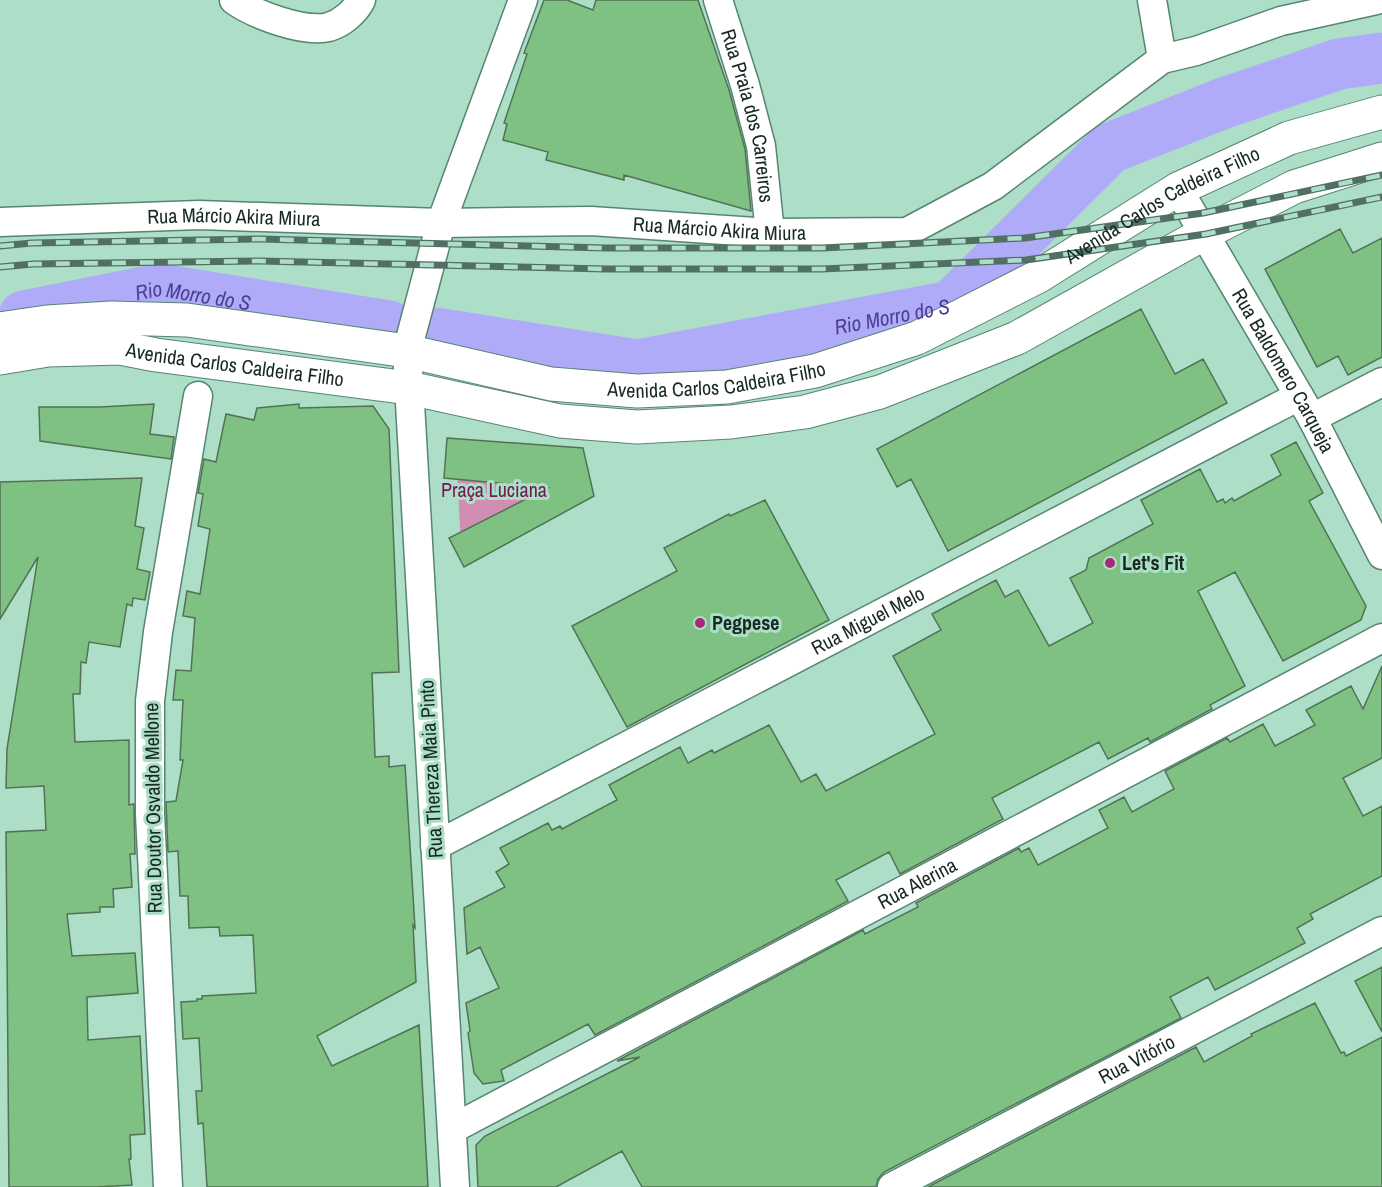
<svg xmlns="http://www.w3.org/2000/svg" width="1382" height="1187" font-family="'Archivo Narrow',sans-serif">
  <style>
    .green { fill: #cf8eb2 }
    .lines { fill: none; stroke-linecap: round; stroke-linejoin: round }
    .river { stroke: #afabf9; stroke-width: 51 }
    .building { fill: #7fc183; stroke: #527253; stroke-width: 1.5 }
    .minor-casing { stroke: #568571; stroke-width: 31 }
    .primary-casing { stroke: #568571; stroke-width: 35 }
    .minor { stroke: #fff; stroke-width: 28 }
    .primary { stroke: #fff; stroke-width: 33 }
    .rail-casing { stroke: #517063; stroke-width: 7 }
    .rail { stroke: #acdec8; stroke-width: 4.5; stroke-dasharray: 14; stroke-linecap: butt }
    .poi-dot { fill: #a5287a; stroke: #acdec8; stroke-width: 2 }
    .labels { text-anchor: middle; stroke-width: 6; stroke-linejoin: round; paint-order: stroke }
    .street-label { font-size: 20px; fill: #172a22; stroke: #acdec8 }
    .park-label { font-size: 20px; fill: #731754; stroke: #acdec8 }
    .poi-label { font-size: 20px; font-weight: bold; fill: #172a22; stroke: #acdec8; text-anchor: start }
    .water-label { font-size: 21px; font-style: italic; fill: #4c3f98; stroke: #acdec8 }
  </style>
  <rect width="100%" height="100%" fill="#acdec8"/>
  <!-- green -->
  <path class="green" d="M 456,450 L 574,488 L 461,548 Z"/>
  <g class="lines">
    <!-- river -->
    <g class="river">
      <path id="s1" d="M 24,316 L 159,289 L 389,326"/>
      <path id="s2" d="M 435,333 L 637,365 L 951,306 L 1110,148 L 1224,103 L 1339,64 L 1382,58"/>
    </g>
  </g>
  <!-- building -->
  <path class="building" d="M 544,0 L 567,0 L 593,10 L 596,0 L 698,0 L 729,90 L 745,149 L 751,211 L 624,175 L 624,180 L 546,160 L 548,152 L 503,140 L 507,124 L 504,123 L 527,54 L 524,53 Z
    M 1340,229 L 1353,253 L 1382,238 L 1382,357 L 1348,375 L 1338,356 L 1317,367 L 1265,269 Z
    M 1141,309 L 1175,374 L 1203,359 L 1227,403 L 948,551 L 911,479 L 897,487 L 877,449 Z
    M 154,404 L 150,434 L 174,437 L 171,459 L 40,441 L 39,407 L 100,407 Z
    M 299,404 L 299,408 L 373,406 L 389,429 L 399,672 L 372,673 L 375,757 L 389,756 L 389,767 L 405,765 L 415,928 L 413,925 L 416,982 L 317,1036 L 332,1066 L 419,1025 L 428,1187 L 207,1187 L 203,1123 L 198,1124 L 196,1091 L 202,1091 L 199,1038 L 183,1039 L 181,1002 L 197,1001 L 197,999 L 202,999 L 202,996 L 256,993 L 253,935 L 220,936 L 219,927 L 189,928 L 188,896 L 180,896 L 178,851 L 168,852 L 166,802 L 176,801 L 183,760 L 180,760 L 183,700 L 173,700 L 176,670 L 191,671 L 195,618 L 183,616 L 187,591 L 200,594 L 210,529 L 198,526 L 203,494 L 198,493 L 204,459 L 216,462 L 226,414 L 254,420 L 257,408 Z
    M 447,438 L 583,448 L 594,496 L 464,567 L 449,538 L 548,488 L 444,478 Z
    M 1296,442 L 1323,493 L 1309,501 L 1366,606 L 1361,620 L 1283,661 L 1235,572 L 1198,591 L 1245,686 L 1210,705 L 1212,709 L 1150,742 L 1148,738 L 1108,759 L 1099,742 L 992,798 L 1003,819 L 900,874 L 889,852 L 836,880 L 848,901 L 595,1035 L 588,1024 L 501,1070 L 504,1081 L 483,1084 L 474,1073 L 468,1033 L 470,1031 L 466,1003 L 499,988 L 480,947 L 467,954 L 464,908 L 505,887 L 496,872 L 509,864 L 500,848 L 548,823 L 552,830 L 560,826 L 562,829 L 617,800 L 609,785 L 680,747 L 688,763 L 712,750 L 714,753 L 769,725 L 801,782 L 816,774 L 826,791 L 935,734 L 893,656 L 941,630 L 932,614 L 996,580 L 1005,597 L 1018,590 L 1049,646 L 1093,623 L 1070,578 L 1086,570 L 1089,558 L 1153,524 L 1141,500 L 1200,469 L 1217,502 L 1223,499 L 1225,503 L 1232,498 L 1234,501 L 1281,475 L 1271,455 Z
    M 142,478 L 135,526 L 144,528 L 137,569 L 150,572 L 145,600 L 133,598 L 132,606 L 127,604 L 120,647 L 89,642 L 86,663 L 81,662 L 80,694 L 73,694 L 75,742 L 129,740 L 129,805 L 134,804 L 135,854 L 130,854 L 132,887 L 113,889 L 114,907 L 100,907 L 100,912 L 67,914 L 72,956 L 135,953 L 138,993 L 87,997 L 88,1040 L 140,1036 L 145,1134 L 130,1135 L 131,1159 L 129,1159 L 132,1185 L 97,1187 L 9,1187 L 6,832 L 46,830 L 44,786 L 6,788 L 7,749 L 38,557 L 0,619 L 0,482 Z
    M 765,500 L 829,620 L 627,727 L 572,626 L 677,571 L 664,548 L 729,514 L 730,516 Z
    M 1382,666 L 1382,758 L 1343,778 L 1363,816 L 1382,806 L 1382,876 L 1310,914 L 1313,919 L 1297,928 L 1305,943 L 1215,990 L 1208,977 L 1170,997 L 1181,1018 L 884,1172 L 878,1179 L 876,1187 L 642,1187 L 622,1151 L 556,1187 L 478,1187 L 476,1145 L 485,1136 L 640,1057 L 617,1061 L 863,930 L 865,934 L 918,907 L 916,903 L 1019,848 L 1021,852 L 1029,848 L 1038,865 L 1108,828 L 1099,810 L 1124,797 L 1132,812 L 1174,789 L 1165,771 L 1227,738 L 1230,742 L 1263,724 L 1275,746 L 1315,725 L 1306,710 L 1351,686 L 1363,709 Z
    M 1382,967 L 1382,1032 L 1355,981 Z
    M 1315,1003 L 1341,1053 L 1344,1052 L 1346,1056 L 1382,1037 L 1382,1187 L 928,1187 L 1196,1047 L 1204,1062 L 1252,1036 L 1251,1034 Z"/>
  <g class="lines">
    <defs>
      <g id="minor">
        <path d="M 234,0 C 255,15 304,33 329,27 C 342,23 355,12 361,0"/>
        <path id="s3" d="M 718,0 L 745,85 L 761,146 L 770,233"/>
        <path d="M 1152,0 L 1162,59"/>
        <path id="s4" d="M 1178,189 L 1312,418 L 1382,555"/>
        <path id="s5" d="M 0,222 L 199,215 L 441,223 L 591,221 L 770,233 L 907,232 L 993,186 L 1162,59 L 1196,51 L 1281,21 L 1376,0"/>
        <path d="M 1312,418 L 1382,382"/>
        <path id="s6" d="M 435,846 L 1299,396"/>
        <path id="s7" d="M 452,1129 L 1382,638"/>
        <path d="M 168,1187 L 150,814 L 150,701 L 158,632 L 198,396"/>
        <path d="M 455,1187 L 407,351 L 441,223 L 523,0"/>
        <path id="s8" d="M 892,1187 L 1382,931"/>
      </g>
      <g id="primary">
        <path id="s9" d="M 0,329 L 47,322 L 111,318 L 187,320 L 407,351 L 551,384 L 637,391 L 727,387 L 815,371 L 917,338 L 1039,276 L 1178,189 L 1289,138 L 1382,112"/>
        <path id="s10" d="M 0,358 L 48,350 L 120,348 L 156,355 L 409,388 L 560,421 L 637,427 L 731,422 L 805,412 L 880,392 L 1017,338 L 1203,234 L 1294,187 L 1382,159"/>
      </g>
    </defs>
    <!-- minor casing -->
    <use href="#minor" class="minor-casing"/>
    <!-- primary casing -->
    <use href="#primary" class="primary-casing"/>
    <!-- minor -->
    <use href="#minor" class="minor"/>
    <!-- primary -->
    <use href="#primary" class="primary"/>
    <defs>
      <path id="rail" d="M 0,246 L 32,243 L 260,239 L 606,248 L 822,248 L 1025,238 L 1203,213 L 1382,175
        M 0,267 L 33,264 L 260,261 L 606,269 L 822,269 L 1026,260 L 1206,234 L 1382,197"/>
    </defs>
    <!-- rail casing -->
    <use href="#rail" class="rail-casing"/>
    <!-- rail -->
    <use href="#rail" class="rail"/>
  </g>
  <!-- markers -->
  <g class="poi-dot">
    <circle cx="1110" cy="563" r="6"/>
    <circle cx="700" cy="623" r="6"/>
  </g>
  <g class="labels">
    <!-- street labels -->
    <g class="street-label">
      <text dy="7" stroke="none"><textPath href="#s3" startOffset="120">Rua Praia dos Carreiros</textPath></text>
      <text dy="7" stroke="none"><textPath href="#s9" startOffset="1210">Avenida Carlos Caldeira Filho</textPath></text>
      <text dy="7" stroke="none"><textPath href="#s5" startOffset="234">Rua Márcio Akira Miura</textPath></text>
      <text dy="7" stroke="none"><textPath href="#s5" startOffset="720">Rua Márcio Akira Miura</textPath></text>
      <text dy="7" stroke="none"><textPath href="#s10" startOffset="237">Avenida Carlos Caldeira Filho</textPath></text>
      <text dy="7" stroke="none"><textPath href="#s4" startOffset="210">Rua Baldomero Carqueja</textPath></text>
      <text dy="7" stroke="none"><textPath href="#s9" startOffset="724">Avenida Carlos Caldeira Filho</textPath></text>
      <text dy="7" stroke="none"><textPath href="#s6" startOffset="488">Rua Miguel Melo</textPath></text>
      <text transform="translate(431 769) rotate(-93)" y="7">Rua Thereza Maia Pinto</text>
      <text transform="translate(153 808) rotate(-91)" y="7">Rua Doutor Osvaldo Mellone</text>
      <text dy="7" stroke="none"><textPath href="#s7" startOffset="526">Rua Alerina</textPath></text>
      <text dy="7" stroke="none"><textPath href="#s8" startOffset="276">Rua Vitório</textPath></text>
    </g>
    <!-- park labels -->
    <g class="park-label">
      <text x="494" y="497">Praça Luciana</text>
    </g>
    <!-- poi labels -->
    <g class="poi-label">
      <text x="1122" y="570">Let's Fit</text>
      <text x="712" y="630">Pegpese</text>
    </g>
    <!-- water labels -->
    <g class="water-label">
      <text dy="7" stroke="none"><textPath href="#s1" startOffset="172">Rio Morro do S</textPath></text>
      <text dy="7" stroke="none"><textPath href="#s2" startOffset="464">Rio Morro do S</textPath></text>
    </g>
  </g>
</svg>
